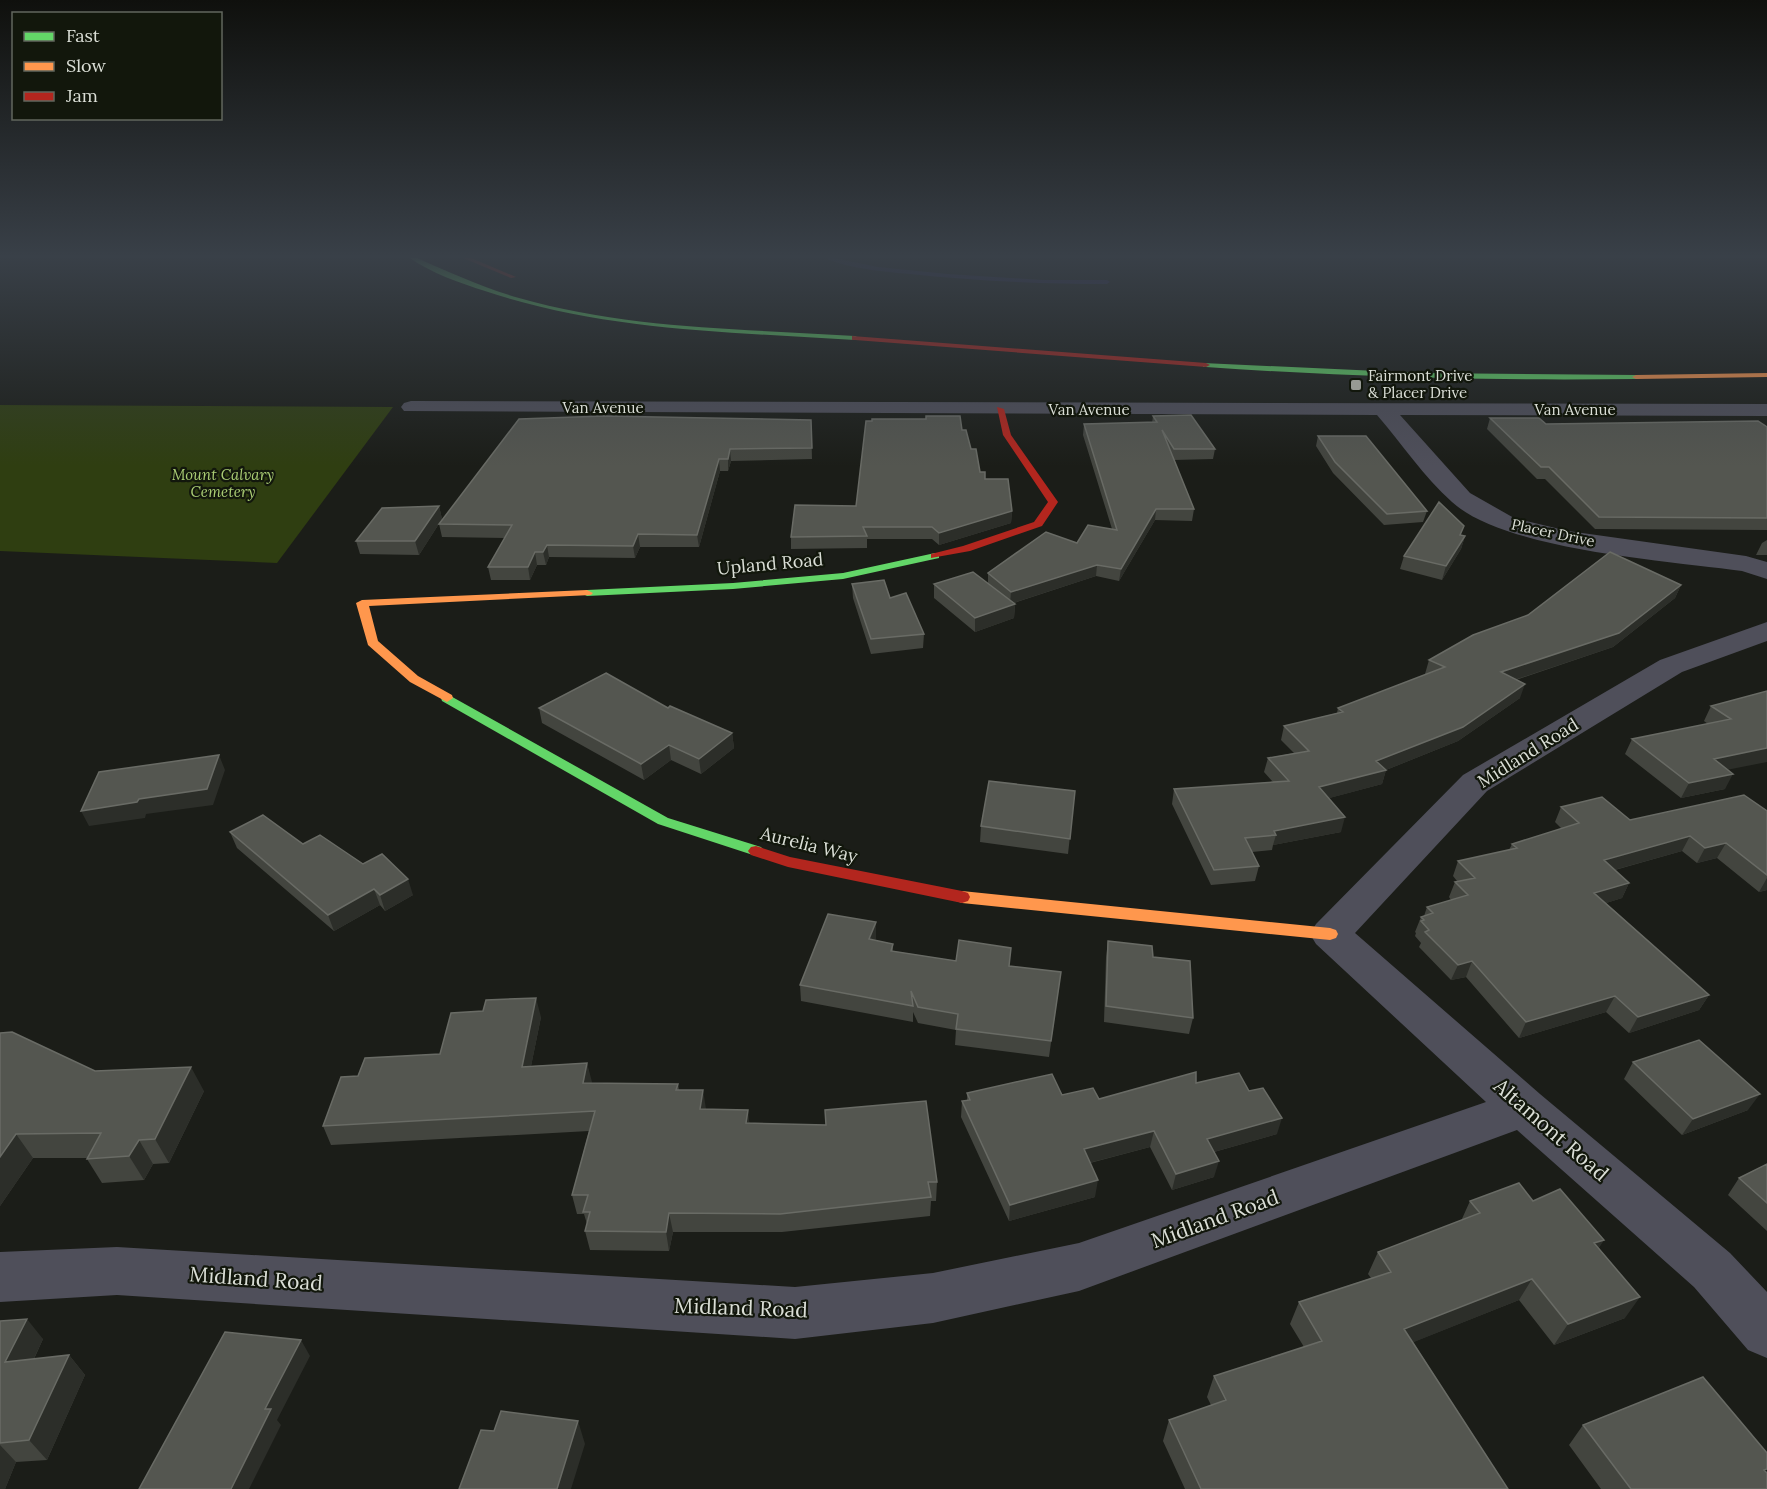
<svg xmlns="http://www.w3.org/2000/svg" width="1767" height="1489" font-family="Lora,serif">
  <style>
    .green { fill: #2f3e11 }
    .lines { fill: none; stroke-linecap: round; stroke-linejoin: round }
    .stream { fill: #2d295a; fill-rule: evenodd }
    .street { fill: #4f4f5a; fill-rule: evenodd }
    .fast { fill: #63d668; fill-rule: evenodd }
    .slow { fill: #ff974d; fill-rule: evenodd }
    .jam { fill: #b3261e; fill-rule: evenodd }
    .wall { fill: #43453f }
    .shaded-wall { fill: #2c2e29 }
    .building { fill: #545650; stroke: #696b65; stroke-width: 1.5 }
    .poi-dot { fill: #979a94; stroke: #12170c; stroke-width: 2 }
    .labels { text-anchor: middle; stroke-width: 4.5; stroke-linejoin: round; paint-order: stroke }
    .far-poi-label { font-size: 15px; fill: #daded6; stroke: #12170c; text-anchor: start }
    .far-street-label { font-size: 15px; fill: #daded6; stroke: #12170c }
    .far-park-label { font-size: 15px; font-style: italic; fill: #aacd74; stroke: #12170c }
    .street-label { font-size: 18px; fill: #daded6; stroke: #12170c }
    .near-street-label { font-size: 21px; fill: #daded6; stroke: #12170c }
  </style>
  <rect width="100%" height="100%" fill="#1b1d18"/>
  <!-- green -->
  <path class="green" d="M 0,405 L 393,407 L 277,563 L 0,551 Z"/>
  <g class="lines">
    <!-- stream -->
    <path class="stream" d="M 825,258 L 834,258 L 878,267 L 948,274 L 1044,280 L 1107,280 L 1110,282 L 1107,284 C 1041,284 976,281 910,274 C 886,272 846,268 825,258 Z"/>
    <!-- street -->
    <path class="street" d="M 411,401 L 1767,404 L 1767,416 L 1400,415 L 1470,493 L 1514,518 L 1568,531 L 1746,556 L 1767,562 L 1767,579 L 1742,571 C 1669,561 1504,550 1452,502 C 1424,477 1402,444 1377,415 L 404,411 L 401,407 L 404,403 Z
      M 1767,622 L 1767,641 L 1682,672 L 1487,791 L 1355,933 L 1540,1094 L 1730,1253 L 1767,1292 L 1767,1358 L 1748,1350 L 1694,1287 L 1517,1130 L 1079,1291 L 933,1323 L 795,1339 L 117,1295 L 0,1302 L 0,1252 L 117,1247 L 795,1287 L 933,1273 L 1079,1243 L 1486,1102 L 1316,944 L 1310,934 L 1316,924 L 1463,775 L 1660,660 Z"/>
    <!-- fast -->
    <path class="fast" d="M 410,258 L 417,258 C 451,273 484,288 519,298 C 627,329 744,329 855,336 L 859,338 L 855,340 C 731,332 604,331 485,291 C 460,283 431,273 410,258 Z
      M 1203,363 L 1421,373 L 1636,375 L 1640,377 L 1636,379 C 1492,381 1349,377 1206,367 L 1203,367 Z
      M 935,553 L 939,554 L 939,558 L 843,579 L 733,589 L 587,596 L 581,593 L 587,590 L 733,583 L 843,573 Z
      M 447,694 L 668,818 L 761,847 L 764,851 L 761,855 L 756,856 L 658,824 L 442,701 L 441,698 Z"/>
    <!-- slow -->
    <path class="slow" d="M 1767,373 L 1767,377 L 1636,379 L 1632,377 L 1636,375 Z
      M 587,590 L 593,593 L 591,595 L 369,606 L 378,641 L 418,676 L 452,695 L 453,698 L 447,702 L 410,682 L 368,645 L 356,603 L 362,600 Z
      M 962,891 L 1330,928 L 1336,930 L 1338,934 L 1336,938 L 1330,940 L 962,903 L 956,901 L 954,897 L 956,893 Z"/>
    <!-- jam -->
    <path class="jam" d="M 463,258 L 471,258 L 516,277 L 511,278 Z
      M 852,336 L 1206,363 L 1210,365 L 1206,367 L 855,340 L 852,340 Z
      M 997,407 L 1004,409 L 1011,435 L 1058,502 L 1042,526 L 970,551 L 931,558 L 931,554 L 963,546 L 1034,522 L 1048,502 L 1003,435 Z
      M 756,846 L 790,857 L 962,891 L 968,893 L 970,897 L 968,901 L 962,903 L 788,867 L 751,855 L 748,851 L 751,847 Z"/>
  </g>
  <!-- wall -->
  <path class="wall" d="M 1153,416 L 1215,449 L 1213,459 L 1174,460 L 1194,509 L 1192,521 L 1155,520 L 1119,581 L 1096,576 L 1014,603 L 1015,604 L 1014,618 L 975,632 L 934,598 L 934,584 L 988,583 L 988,573 L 1077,543 L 1112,529 L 1083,435 L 1084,424 L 1152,423 Z
    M 1490,418 L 1546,424 L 1767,427 L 1767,530 L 1595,529 L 1545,479 L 1537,479 L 1487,429 Z
    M 811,420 L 812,459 L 731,461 L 728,471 L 720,471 L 699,547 L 640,547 L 635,558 L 549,557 L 546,565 L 537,565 L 530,580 L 491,580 L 488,567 L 505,538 L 442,537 L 439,524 Z
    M 962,430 L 980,472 L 985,479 L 1012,511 L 1011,523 L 939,545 L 932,539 L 867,539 L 867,548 L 791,549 L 791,537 L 856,506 Z
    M 1318,436 L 1427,511 L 1423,522 L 1384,525 L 1333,473 L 1316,446 Z
    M 439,506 L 442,519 L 419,555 L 360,554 L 356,541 Z
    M 1461,535 L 1465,536 L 1461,549 L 1442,580 L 1400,569 L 1404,556 Z
    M 1767,540 L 1767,555 L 1756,555 L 1762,543 Z
    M 852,584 L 890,598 L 924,634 L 923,648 L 871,654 L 853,598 Z
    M 1681,585 L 1675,598 L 1613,647 L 1516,680 L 1520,698 L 1458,741 L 1386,770 L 1382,784 L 1329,798 L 1341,832 L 1273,845 L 1272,850 L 1252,852 L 1259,866 L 1255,881 L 1211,885 L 1172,804 L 1174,789 L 1273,782 L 1264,772 L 1268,758 L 1294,753 L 1281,740 L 1284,726 L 1337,713 L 1338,708 L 1426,675 L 1425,674 L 1429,660 Z
    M 1767,691 L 1728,770 L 1725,789 L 1681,798 L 1625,754 L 1632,739 L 1708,724 L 1704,721 L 1711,706 Z
    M 539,708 L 668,708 L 732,733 L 734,748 L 701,774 L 671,760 L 644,780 L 542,723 Z
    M 1075,791 L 1068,854 L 980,842 L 981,826 Z
    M 1561,807 L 1630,820 L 1767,811 L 1767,890 L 1759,892 L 1717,858 L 1697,863 L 1682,851 L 1615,870 L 1629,883 L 1622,898 L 1606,903 L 1709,995 L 1699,1010 L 1629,1033 L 1606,1012 L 1519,1038 L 1466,977 L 1451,980 L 1419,947 L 1421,943 L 1415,936 L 1416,933 L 1415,932 L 1421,917 L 1424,916 L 1427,907 L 1451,900 L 1449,897 L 1455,882 L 1457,881 L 1453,876 L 1458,861 L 1509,850 L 1512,844 L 1562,829 L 1555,822 Z
    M 230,832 L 303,844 L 363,864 L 413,895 L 385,911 L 380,905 L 334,931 L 237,848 Z
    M 876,938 L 875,940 L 893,944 L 893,951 L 956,961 L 1061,972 L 1049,1057 L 955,1045 L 956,1030 L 918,1023 L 913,1012 L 913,1022 L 801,1001 L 800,985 Z
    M 1108,941 L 1193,1018 L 1189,1034 L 1104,1022 L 1106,957 Z
    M 483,1011 L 541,1017 L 531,1066 L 587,1063 L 591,1083 L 678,1084 L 679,1090 L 706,1109 L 937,1182 L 936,1201 L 931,1201 L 930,1216 L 782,1232 L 673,1232 L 669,1251 L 590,1250 L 585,1231 L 587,1224 L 584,1214 L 577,1214 L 572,1195 L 589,1131 L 331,1145 L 323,1126 L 358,1076 L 440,1054 Z
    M 0,1033 L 95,1071 L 204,1091 L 169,1163 L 153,1164 L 144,1180 L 102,1183 L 87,1159 L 87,1158 L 33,1158 L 0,1206 Z
    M 1633,1062 L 1748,1110 L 1682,1135 L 1624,1079 Z
    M 1196,1083 L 1249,1091 L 1277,1134 L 1214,1152 L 1214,1177 L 1172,1190 L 1150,1147 L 1090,1163 L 1095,1197 L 1009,1221 L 961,1117 L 962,1101 L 967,1100 L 967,1093 L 1062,1095 L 1099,1099 Z
    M 1767,1164 L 1767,1231 L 1728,1195 L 1739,1178 Z
    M 1470,1201 L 1533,1201 L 1599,1248 L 1625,1318 L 1554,1345 L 1519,1300 L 1413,1342 L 1508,1489 L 1185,1489 L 1163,1441 L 1169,1420 L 1211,1405 L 1207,1397 L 1214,1376 L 1304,1347 L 1290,1324 L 1299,1302 L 1371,1278 L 1368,1274 L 1378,1252 L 1461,1221 Z
    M 0,1321 L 43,1339 L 34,1359 L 69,1355 L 85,1375 L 47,1460 L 16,1462 L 5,1489 L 0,1489 Z
    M 1583,1425 L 1767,1489 L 1601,1489 L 1569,1445 Z"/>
  <!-- shaded-wall -->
  <path class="shaded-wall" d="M 730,449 L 731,461 L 728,471 L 728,459 Z
    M 719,459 L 720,471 L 699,547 L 697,535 Z
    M 439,506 L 442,519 L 419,555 L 415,541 Z
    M 1156,509 L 1155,520 L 1119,581 L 1121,569 Z
    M 1012,511 L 1011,523 L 939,545 L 939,533 Z
    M 638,534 L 640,547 L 635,558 L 633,546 Z
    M 1465,536 L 1461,549 L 1442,580 L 1446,566 Z
    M 547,545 L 549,557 L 546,565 L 543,552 Z
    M 535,552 L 537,565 L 530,580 L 528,567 Z
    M 1097,565 L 1096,576 L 1010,604 L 1011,592 Z
    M 1681,585 L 1675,598 L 1613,647 L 1496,686 L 1501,672 Z
    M 1015,604 L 1014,618 L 975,632 L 975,618 Z
    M 1525,684 L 1520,698 L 1458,741 L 1386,770 L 1382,784 L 1315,802 L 1319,787 L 1376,761 Z
    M 732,733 L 734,748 L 701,774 L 699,759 Z
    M 669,745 L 671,760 L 644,780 L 641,764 Z
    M 1767,748 L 1767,762 L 1706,774 L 1714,759 Z
    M 219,755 L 225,770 L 213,805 L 146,814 L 145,818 L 89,826 L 81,811 L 139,799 Z
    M 1733,774 L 1725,789 L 1681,798 L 1689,783 Z
    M 1345,817 L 1341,832 L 1273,845 L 1276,835 L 1274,831 Z
    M 1690,836 L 1682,851 L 1596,875 L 1604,860 Z
    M 1726,843 L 1717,858 L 1697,863 L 1705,848 Z
    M 1767,878 L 1767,890 L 1759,892 Z
    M 408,879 L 413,895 L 385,911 L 380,895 Z
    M 1629,883 L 1622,898 L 1587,909 L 1594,893 Z
    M 374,889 L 380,905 L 334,931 L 328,915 Z
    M 876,922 L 876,938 L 869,955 L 869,939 Z
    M 1472,961 L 1466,977 L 1451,980 L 1458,965 Z
    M 1709,995 L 1699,1010 L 1629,1033 L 1638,1017 Z
    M 1615,996 L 1606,1012 L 1519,1038 L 1526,1022 Z
    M 536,998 L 541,1017 L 527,1086 L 522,1067 Z
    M 587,1063 L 592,1082 L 588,1102 L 583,1083 Z
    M 191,1067 L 204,1091 L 169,1163 L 155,1139 Z
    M 703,1090 L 706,1109 L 700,1109 Z
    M 1760,1094 L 1748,1110 L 1682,1135 L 1693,1119 Z
    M 748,1110 L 750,1129 L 746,1123 Z
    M 1282,1118 L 1277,1134 L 1203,1155 L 1207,1139 Z
    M 1154,1131 L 1150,1147 L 1081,1165 L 1084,1149 Z
    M 16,1134 L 33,1158 L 0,1206 L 0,1157 Z
    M 139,1140 L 153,1164 L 144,1180 L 129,1156 Z
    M 1219,1161 L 1214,1177 L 1172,1190 L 1176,1174 Z
    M 1098,1180 L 1095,1197 L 1009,1221 L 1010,1205 Z
    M 669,1213 L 673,1232 L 669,1251 L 666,1232 Z
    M 1604,1240 L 1590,1262 L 1594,1243 Z
    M 1532,1279 L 1519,1300 L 1394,1350 L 1404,1329 Z
    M 1640,1297 L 1625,1318 L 1554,1345 L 1568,1324 Z
    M 27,1319 L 43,1339 L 23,1382 L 5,1362 Z
    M 301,1340 L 310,1356 L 277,1420 L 281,1425 L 249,1489 L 231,1489 L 265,1409 Z
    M 69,1355 L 85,1375 L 47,1460 L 29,1440 Z
    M 578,1421 L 585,1444 L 571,1489 L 557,1489 Z
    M 0,1445 L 16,1462 L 5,1489 L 0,1489 Z"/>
  <!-- building -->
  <path class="building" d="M 1191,415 L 1215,449 L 1174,449 L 1162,430 L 1194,509 L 1156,509 L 1121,569 L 1097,565 L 1011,592 L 988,573 L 1046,532 L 1077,543 L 1088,525 L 1117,530 L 1084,424 L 1157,422 L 1153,416 Z
    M 604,416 L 811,420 L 812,448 L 730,449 L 728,459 L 719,459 L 697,535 L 638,534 L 633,546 L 547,545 L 543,552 L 535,552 L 528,567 L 488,567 L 512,525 L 439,524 L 519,419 Z
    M 926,416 L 960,416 L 962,430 L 966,430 L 971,449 L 976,449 L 980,472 L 985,472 L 985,479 L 1008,479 L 1012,511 L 939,533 L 932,527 L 863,527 L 867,536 L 791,537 L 795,505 L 856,506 L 866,421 L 872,421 L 872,419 L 926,419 Z
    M 1490,418 L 1539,418 L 1546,424 L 1758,421 L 1767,427 L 1767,518 L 1599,517 L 1549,467 L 1541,467 Z
    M 1318,436 L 1366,436 L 1427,511 L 1387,514 L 1335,462 Z
    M 1439,502 L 1464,526 L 1460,535 L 1465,536 L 1446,566 L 1404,556 Z
    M 439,506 L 415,541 L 356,541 L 382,508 Z
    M 1610,552 L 1681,585 L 1619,633 L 1501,672 L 1525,684 L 1463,727 L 1376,761 L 1386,770 L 1319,787 L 1345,817 L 1274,831 L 1276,835 L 1245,838 L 1259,866 L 1214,870 L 1174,789 L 1289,781 L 1268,758 L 1309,751 L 1284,726 L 1343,712 L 1338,708 L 1445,667 L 1429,660 L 1473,635 L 1528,615 Z
    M 973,572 L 1015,604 L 975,618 L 934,584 Z
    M 884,580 L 890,598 L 906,593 L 924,634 L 871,639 L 852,584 Z
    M 606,673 L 668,708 L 670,706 L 732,733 L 699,759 L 669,745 L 641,764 L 539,708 Z
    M 1767,691 L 1767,748 L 1714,759 L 1733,774 L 1689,783 L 1632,739 L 1731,719 L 1711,706 Z
    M 219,755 L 207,789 L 139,799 L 137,802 L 81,811 L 99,772 Z
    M 989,781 L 1075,791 L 1070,839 L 981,826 Z
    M 1744,795 L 1767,811 L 1767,875 L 1726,843 L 1705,848 L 1690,836 L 1604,860 L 1629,883 L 1594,893 L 1709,995 L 1638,1017 L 1615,996 L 1526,1022 L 1472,961 L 1458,965 L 1425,932 L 1429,930 L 1421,921 L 1424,920 L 1421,917 L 1433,913 L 1427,907 L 1468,895 L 1455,882 L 1475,878 L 1458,861 L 1517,848 L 1512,844 L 1579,823 L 1561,807 L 1602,797 L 1630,820 Z
    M 263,815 L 303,844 L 320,835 L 363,864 L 382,854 L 408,879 L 380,895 L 374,889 L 328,915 L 230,832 Z
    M 828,914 L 876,922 L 869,939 L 893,944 L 891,951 L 956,961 L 959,940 L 1011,948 L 1009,966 L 1061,972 L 1051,1041 L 956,1029 L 958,1014 L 918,1007 L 911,991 L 913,1006 L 800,985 Z
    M 1108,941 L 1152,946 L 1153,957 L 1190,961 L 1193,1018 L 1106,1006 Z
    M 536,998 L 522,1067 L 587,1063 L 583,1083 L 678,1084 L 676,1090 L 703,1090 L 700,1109 L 748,1110 L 746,1123 L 826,1125 L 825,1110 L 926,1101 L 937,1182 L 928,1182 L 931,1197 L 780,1214 L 669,1213 L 666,1232 L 585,1231 L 590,1212 L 583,1212 L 588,1195 L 572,1195 L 595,1111 L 323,1126 L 341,1077 L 358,1076 L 365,1058 L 440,1054 L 451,1013 L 483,1011 L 486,1000 Z
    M 12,1032 L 95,1071 L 191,1067 L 155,1139 L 139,1140 L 129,1156 L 87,1159 L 101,1133 L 16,1134 L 0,1157 L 0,1033 Z
    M 1699,1040 L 1760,1094 L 1693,1119 L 1633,1062 Z
    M 1196,1072 L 1196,1083 L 1239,1073 L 1249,1091 L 1263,1088 L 1282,1118 L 1207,1139 L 1219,1161 L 1176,1174 L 1154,1131 L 1084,1149 L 1098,1180 L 1010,1205 L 962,1101 L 970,1100 L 967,1093 L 1052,1074 L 1062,1095 L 1093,1088 L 1099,1099 Z
    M 1767,1164 L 1767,1203 L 1739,1178 Z
    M 1519,1183 L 1533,1201 L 1560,1189 L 1604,1240 L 1594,1243 L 1640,1297 L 1568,1324 L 1532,1279 L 1404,1329 L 1508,1489 L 1201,1489 L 1169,1420 L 1226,1400 L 1214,1376 L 1322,1341 L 1299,1302 L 1391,1272 L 1378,1252 L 1480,1213 L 1470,1201 Z
    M 27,1319 L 5,1362 L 69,1355 L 29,1440 L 0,1443 L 0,1321 Z
    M 225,1332 L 301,1340 L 265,1409 L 271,1409 L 231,1489 L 139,1489 Z
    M 1703,1377 L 1767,1453 L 1767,1469 L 1764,1470 L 1767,1473 L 1767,1489 L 1631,1489 L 1583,1425 Z
    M 501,1411 L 578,1421 L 557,1489 L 459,1489 L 481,1430 L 494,1431 Z"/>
  <!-- sky -->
  <linearGradient id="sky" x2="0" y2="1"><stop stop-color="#0f100d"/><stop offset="0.55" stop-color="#394048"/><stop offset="1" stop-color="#394048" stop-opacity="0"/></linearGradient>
  <rect width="1767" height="466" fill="url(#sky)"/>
  <!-- markers -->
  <rect class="poi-dot" x="1350" y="379" width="12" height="12" rx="3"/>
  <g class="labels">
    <!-- far-poi labels -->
    <g class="far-poi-label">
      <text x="1368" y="381">Fairmont Drive<tspan x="1368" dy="17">&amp; Placer Drive</tspan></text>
    </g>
    <!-- far-street labels -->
    <g class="far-street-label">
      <text x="603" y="413">Van Avenue</text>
      <text x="1089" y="415">Van Avenue</text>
      <text x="1575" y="415">Van Avenue</text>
      <text transform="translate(1553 533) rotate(12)" y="5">Placer Drive</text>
    </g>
    <!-- far-park labels -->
    <g class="far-park-label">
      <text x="223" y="480">Mount Calvary<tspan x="223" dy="17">Cemetery</tspan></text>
    </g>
    <!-- street labels -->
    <g class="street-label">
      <text transform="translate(770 564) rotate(-5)" y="6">Upland Road</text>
      <text transform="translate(1528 753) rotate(-32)" y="6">Midland Road</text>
      <text transform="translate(809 845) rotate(14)" y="6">Aurelia Way</text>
    </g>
    <!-- near-street labels -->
    <g class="near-street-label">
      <text transform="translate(1551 1130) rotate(41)" y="7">Altamont Road</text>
      <text transform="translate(1215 1219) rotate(-20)" y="7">Midland Road</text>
      <text transform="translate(256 1279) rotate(4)" y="7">Midland Road</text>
      <text transform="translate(741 1308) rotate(2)" y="7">Midland Road</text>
    </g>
  </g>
  <!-- legend -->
  <rect x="12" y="12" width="210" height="108" fill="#12170c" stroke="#62675d" stroke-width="1.5"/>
  <rect x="24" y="32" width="30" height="9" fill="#63d668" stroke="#62675d" stroke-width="1.5"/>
  <text x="66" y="42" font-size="18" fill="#daded6">Fast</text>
  <rect x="24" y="62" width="30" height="9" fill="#ff974d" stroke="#62675d" stroke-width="1.5"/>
  <text x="66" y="72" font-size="18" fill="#daded6">Slow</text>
  <rect x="24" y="92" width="30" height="9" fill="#b3261e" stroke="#62675d" stroke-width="1.5"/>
  <text x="66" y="102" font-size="18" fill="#daded6">Jam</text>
</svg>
